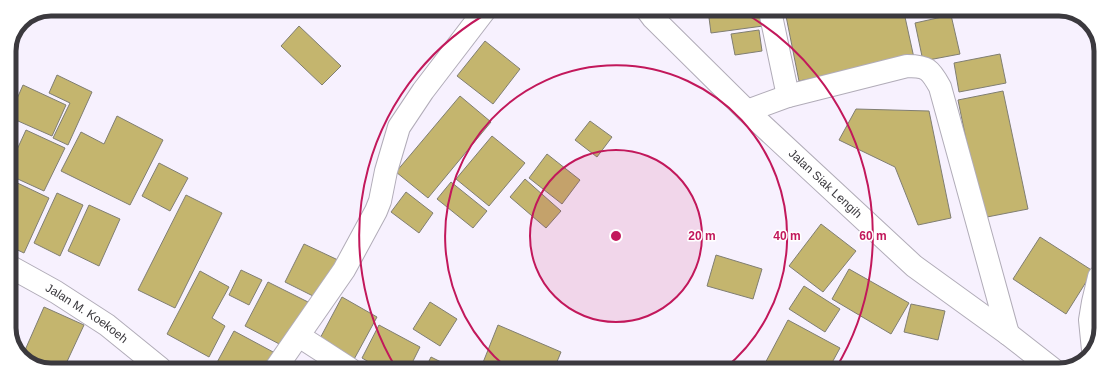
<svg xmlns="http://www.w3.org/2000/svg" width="1110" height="379" font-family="Helvetica,sans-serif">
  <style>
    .building { fill: #c4b56e; stroke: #807e72 }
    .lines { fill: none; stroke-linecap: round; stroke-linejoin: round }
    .minor-casing { stroke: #b1acb8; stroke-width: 24 }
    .minor { stroke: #fff; stroke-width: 22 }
    .ring { fill: none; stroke: #c2185b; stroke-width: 2 }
    .labels { text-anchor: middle; stroke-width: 3; stroke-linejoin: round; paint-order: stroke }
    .street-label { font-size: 12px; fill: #3b393e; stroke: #fff }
    .rim { fill: none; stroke: #3b393e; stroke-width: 5 }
    .centre { fill: #c2185b; stroke: #fff; stroke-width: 2 }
    .ring-label { font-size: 12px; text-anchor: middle; font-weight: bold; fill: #c2185b; stroke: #fff; stroke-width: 3; stroke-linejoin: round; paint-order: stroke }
  </style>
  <rect width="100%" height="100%" fill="#f7f1fe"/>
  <!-- building -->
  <path class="building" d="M 708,10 L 761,10 L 763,26 L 711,33 Z
    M 785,11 L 938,11 L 905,17 L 914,58 L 799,81 Z
    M 951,15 L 960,54 L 923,61 L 915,23 Z
    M 299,26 L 341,66 L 322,85 L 281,46 Z
    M 759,30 L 762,51 L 735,55 L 731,34 Z
    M 485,41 L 520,69 L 493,104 L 457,76 Z
    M 1000,54 L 1006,83 L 959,92 L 954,63 Z
    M 57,75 L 92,92 L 68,145 L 53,138 L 70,103 L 49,93 Z
    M 23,85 L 66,105 L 52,136 L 9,117 Z
    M 1003,91 L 1028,209 L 982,218 L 958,100 Z
    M 460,96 L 491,122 L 428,198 L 396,172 Z
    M 856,109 L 929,111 L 951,218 L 918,225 L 895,167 L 839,140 Z
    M 117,116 L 163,140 L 130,205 L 61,171 L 81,132 L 104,144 Z
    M 590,121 L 612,137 L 597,157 L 575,140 Z
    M 26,130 L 65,148 L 44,191 L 9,175 L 9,167 Z
    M 492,136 L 525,163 L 489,206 L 456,179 Z
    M 547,154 L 580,180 L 562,204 L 529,178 Z
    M 159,163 L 188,178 L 170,211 L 142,196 Z
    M 9,179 L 49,198 L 24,253 L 9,246 Z
    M 525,179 L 561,211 L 546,228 L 510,197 Z
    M 451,182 L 487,211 L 473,228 L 437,199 Z
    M 406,192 L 433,213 L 419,233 L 391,212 Z
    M 57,193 L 83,205 L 60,256 L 34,243 Z
    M 186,195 L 222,213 L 175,308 L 138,290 Z
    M 89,205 L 120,219 L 99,266 L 68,251 Z
    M 821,224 L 856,251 L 823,292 L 789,266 Z
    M 1040,237 L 1093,271 L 1066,314 L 1013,279 Z
    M 304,244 L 338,260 L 319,299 L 285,282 Z
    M 716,255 L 762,269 L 753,299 L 707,286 Z
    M 849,269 L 909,303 L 891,334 L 832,299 Z
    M 241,270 L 262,280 L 249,305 L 229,295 Z
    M 200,271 L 229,287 L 212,318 L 225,326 L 209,357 L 167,334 Z
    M 268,282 L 308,302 L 285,347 L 245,326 Z
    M 804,286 L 840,309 L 825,332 L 789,309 Z
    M 342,297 L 377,317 L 352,363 L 317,344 Z
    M 430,302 L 457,319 L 440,346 L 413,329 Z
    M 911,304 L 945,311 L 938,340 L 904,332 Z
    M 44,307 L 84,325 L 64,368 L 38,368 L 22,357 Z
    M 788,320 L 840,348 L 828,370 L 762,369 Z
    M 379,325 L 420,347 L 409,369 L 381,369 L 362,358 Z
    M 498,325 L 561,352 L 554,369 L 492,369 L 482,365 Z
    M 234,331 L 275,353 L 266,368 L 214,368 Z
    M 431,357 L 455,369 L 425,369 Z"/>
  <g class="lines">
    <defs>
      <g id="minor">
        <path id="s1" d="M 647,10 L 653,18 L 747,111 L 914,266 L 1008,334 L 1054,370"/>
        <path d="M 770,11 L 788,96"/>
        <path d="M 747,111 L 788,96 L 907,66 C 927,66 930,69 940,87 L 1008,334"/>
        <path id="s2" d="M 9,266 L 56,292 L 107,325 L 160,368"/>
        <path d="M 299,336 L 350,369"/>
        <path d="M 1093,350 L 1090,320 L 1093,302 L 1099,277"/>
        <path d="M 276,368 L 344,270 L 376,211 L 380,201 L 386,171 L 399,127 L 423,91 L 485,10"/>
      </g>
    </defs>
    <!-- minor casing -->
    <use href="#minor" class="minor-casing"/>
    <!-- minor -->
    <use href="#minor" class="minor"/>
  </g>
  <!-- distance rings -->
  <circle cx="616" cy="236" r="86" fill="#c2185b" fill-opacity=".12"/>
  <g class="ring">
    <circle cx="616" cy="236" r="86"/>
    <path d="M507 368A171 171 0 1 1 724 369"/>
    <path d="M396 368A257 257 0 0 1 493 10M741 11A257 257 0 0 1 836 368"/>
  </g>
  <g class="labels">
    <!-- street labels -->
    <g class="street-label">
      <text dy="4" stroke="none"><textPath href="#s1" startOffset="249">Jalan Siak Lengih</textPath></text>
      <text dy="4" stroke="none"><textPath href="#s2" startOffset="91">Jalan M. Koekoeh</textPath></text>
    </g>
  </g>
  <!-- crop -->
  <path d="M0 0H1110V379H0ZM51 16H1059A35 35 0 0 1 1094 51V328A35 35 0 0 1 1059 363H51A35 35 0 0 1 16 328V51A35 35 0 0 1 51 16Z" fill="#fff" fill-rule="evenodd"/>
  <path class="rim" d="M51 16H1059A35 35 0 0 1 1094 51V328A35 35 0 0 1 1059 363H51A35 35 0 0 1 16 328V51A35 35 0 0 1 51 16Z"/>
  <circle cx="616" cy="236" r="6" class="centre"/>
  <g class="ring-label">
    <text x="702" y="240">20 m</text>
    <text x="787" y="240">40 m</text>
    <text x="873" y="240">60 m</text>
  </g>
</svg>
